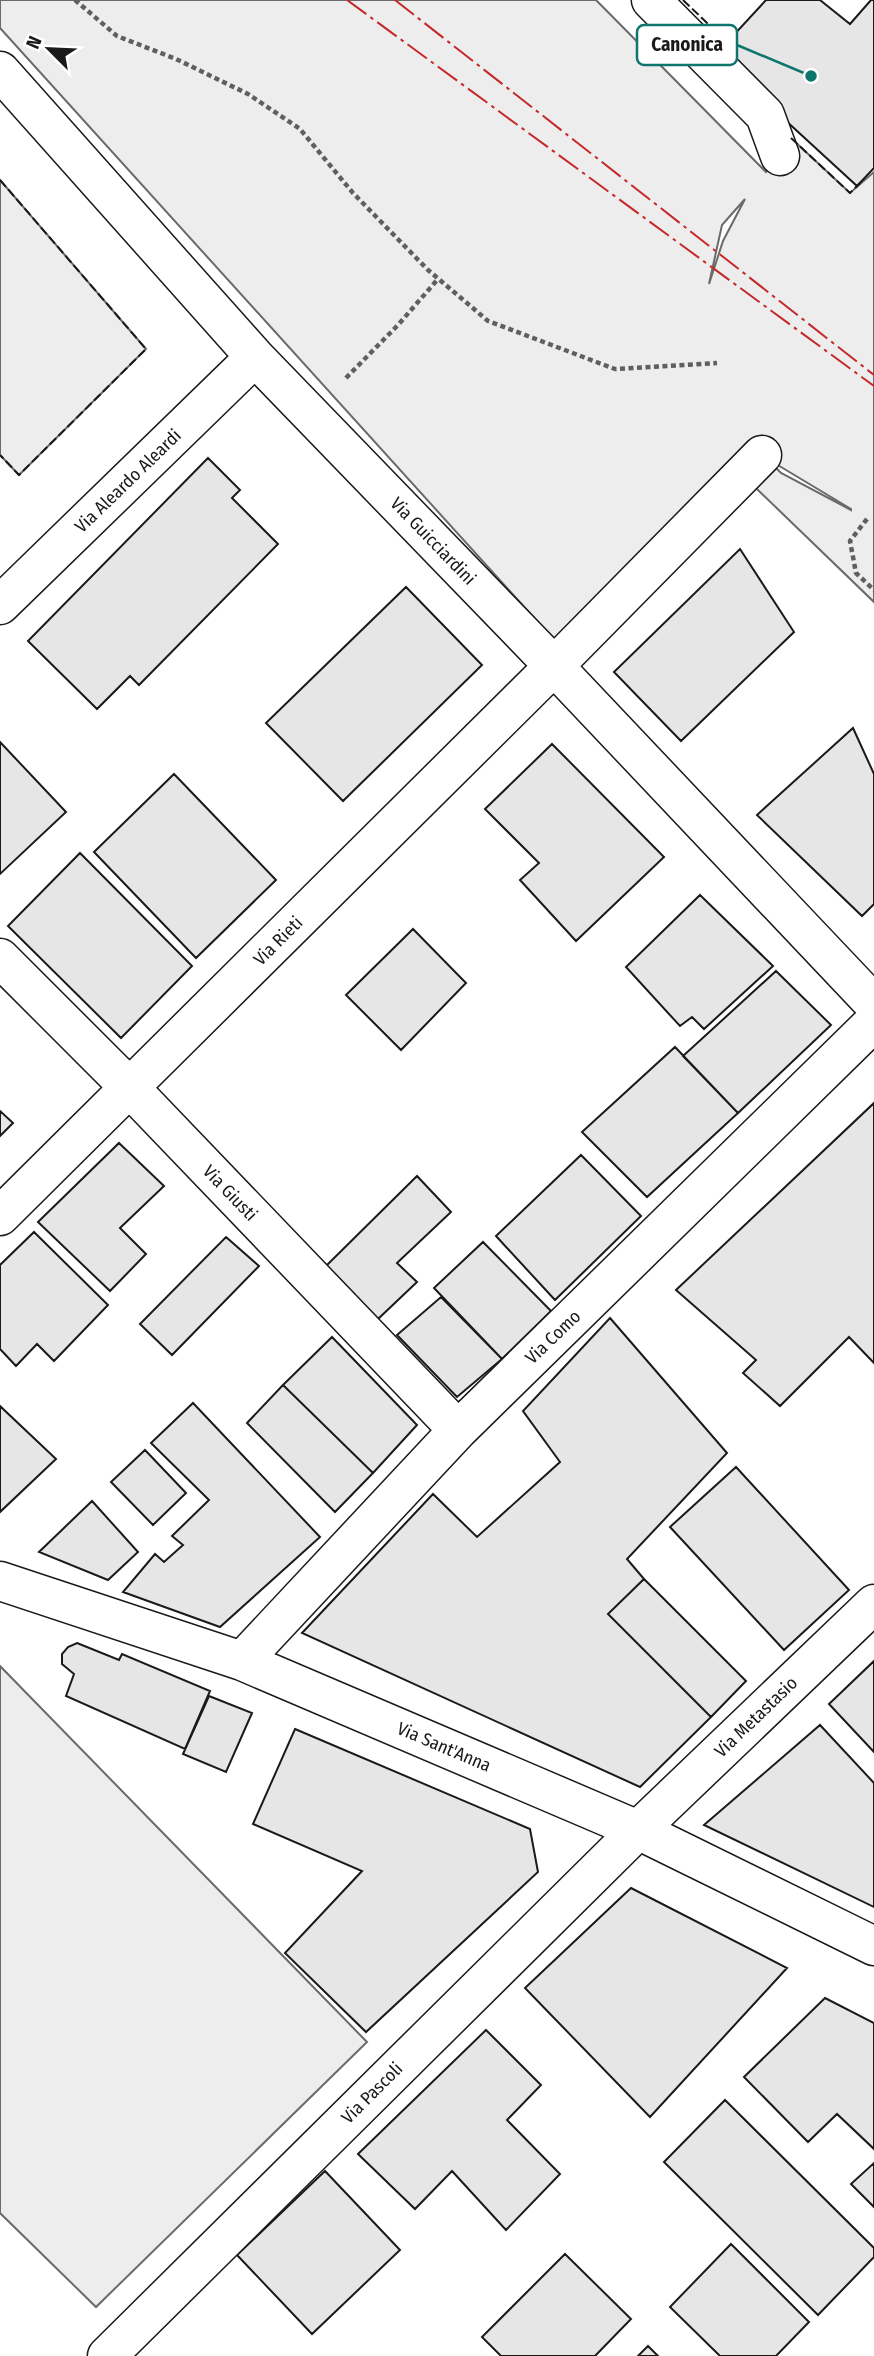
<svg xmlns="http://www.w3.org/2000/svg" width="874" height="2356" font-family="'Fira Sans Condensed',sans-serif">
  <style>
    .built { fill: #ededed; stroke: #6a6a6a; stroke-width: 2; fill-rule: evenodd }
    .building { fill: #e6e6e6; stroke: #1a1a1a; stroke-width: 2 }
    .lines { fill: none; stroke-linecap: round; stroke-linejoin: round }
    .street-casing { stroke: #1a1a1a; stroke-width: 41 }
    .path { stroke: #5f5f5f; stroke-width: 4.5; stroke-dasharray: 5 3.5; stroke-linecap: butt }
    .street { stroke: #fff; stroke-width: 38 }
    .fence { stroke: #1a1a1a; stroke-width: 2; stroke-dasharray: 9 3.5; stroke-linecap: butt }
    .power { stroke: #c62828; stroke-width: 2; stroke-dasharray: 24 5 3.5 5; stroke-linecap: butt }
    .labels { text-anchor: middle; stroke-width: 5; stroke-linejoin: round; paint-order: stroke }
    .street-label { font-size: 18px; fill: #1a1a1a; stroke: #fff }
    .leader { fill: none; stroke: #0f766e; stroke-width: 2.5 }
    .callout-dot { fill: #0f766e; stroke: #fff; stroke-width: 2.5 }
    .callout { fill: #fff; stroke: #0f766e; stroke-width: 2.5 }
    .callout-label { font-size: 19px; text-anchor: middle; font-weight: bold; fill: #1a1a1a }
  </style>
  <rect width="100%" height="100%" fill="#fff"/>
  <!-- built -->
  <path class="built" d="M 0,0 L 596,0 L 766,172 L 792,139 L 850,193 L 874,172 L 874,602 L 730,463 L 555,641 L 0,28 ZM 745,199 L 723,241 L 709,284 L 722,225 ZM 766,458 L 851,509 L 851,510 L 781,473 Z
    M 0,180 L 146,349 L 19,475 L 0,455 Z
    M 0,1666 L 367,2042 L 96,2307 L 0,2213 Z"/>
  <!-- building -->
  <path class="building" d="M 766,0 L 820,0 L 850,24 L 871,0 L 874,0 L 874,168 L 857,186 L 772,108 L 719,51 Z
    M 208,458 L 240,490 L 232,498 L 278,544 L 139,685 L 130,676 L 97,709 L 28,641 Z
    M 740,549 L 794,632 L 681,741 L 614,672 Z
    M 406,587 L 482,665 L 343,801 L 266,723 Z
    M 853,728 L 874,774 L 874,904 L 862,916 L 757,815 Z
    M 0,742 L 66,812 L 0,874 Z
    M 552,744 L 664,857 L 576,941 L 520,880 L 539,863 L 485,809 Z
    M 174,774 L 276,880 L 196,958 L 94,852 Z
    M 80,853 L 192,966 L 121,1038 L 8,926 Z
    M 700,895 L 773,966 L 704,1029 L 692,1017 L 680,1026 L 626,967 Z
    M 413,929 L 466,983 L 401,1050 L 346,995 Z
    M 776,971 L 831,1025 L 738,1113 L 683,1056 Z
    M 675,1047 L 738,1113 L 647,1197 L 582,1132 Z
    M 874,1103 L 874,1363 L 849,1337 L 780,1406 L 743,1373 L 756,1360 L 676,1290 Z
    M 0,1111 L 13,1123 L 0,1136 Z
    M 119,1143 L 164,1186 L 120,1228 L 146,1254 L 110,1291 L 38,1222 Z
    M 581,1155 L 641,1216 L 555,1300 L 496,1236 Z
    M 417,1176 L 451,1212 L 397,1263 L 417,1282 L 378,1319 L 326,1266 Z
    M 34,1232 L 108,1305 L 54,1361 L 37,1344 L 16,1366 L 0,1349 L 0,1265 Z
    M 226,1237 L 259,1266 L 172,1355 L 140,1324 Z
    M 483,1242 L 551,1311 L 502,1359 L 434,1288 Z
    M 441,1297 L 502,1359 L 457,1397 L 397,1335 Z
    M 610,1318 L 727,1453 L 627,1559 L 644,1579 L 608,1614 L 711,1717 L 640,1787 L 302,1633 L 433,1494 L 477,1537 L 560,1462 L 523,1411 Z
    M 332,1337 L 417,1425 L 373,1473 L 283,1385 Z
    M 283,1385 L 373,1473 L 335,1512 L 247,1423 Z
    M 193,1403 L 320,1537 L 220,1627 L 123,1592 L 155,1554 L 164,1562 L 183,1545 L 172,1536 L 209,1500 L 151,1443 Z
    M 0,1406 L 56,1459 L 0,1512 Z
    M 145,1450 L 186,1493 L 153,1525 L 111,1482 Z
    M 736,1467 L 849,1590 L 784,1650 L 670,1527 Z
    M 92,1501 L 138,1552 L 108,1580 L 39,1552 Z
    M 644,1579 L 746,1681 L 711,1717 L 608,1614 Z
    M 77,1643 L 119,1660 L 122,1654 L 210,1691 L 185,1749 L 66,1696 L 74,1674 L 62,1664 L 62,1654 L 68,1647 Z
    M 874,1661 L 874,1752 L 829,1704 Z
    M 209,1696 L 252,1713 L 226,1772 L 183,1754 Z
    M 820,1725 L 874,1783 L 874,1907 L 704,1825 Z
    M 295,1729 L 530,1829 L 538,1872 L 366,2032 L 285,1953 L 362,1871 L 253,1824 Z
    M 631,1888 L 787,1968 L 650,2117 L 525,1988 Z
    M 825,1998 L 874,2023 L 874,2149 L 837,2114 L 808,2142 L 744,2077 Z
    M 486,2030 L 541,2085 L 507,2120 L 560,2174 L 506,2230 L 452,2171 L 415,2209 L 358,2154 Z
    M 725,2100 L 874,2248 L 874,2257 L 818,2315 L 664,2162 Z
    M 874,2163 L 874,2207 L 851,2184 Z
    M 325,2171 L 400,2250 L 312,2334 L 237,2255 Z
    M 731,2244 L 809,2322 L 776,2356 L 720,2356 L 670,2307 Z
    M 565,2254 L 631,2319 L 595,2356 L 501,2356 L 482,2337 Z
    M 648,2346 L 658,2356 L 638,2356 Z"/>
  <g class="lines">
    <defs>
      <path id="street" d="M 651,0 L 765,115 L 780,156
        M 0,71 L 255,357 L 554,666 L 874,1004
        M 0,605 L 255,357
        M 0,958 L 130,1088 L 458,1430
        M 0,1216 L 554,666 L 762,455
        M 0,1581 L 242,1661 L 638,1830 L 874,1946
        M 242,1661 L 458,1430 L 874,1022
        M 107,2356 L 638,1830 L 874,1604"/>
    </defs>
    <!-- street casing -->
    <use href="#street" class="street-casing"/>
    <!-- path -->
    <path class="path" d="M 75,0 L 117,36 L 176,59 L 248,94 L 300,129 L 353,193 L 428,270 L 488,321 L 615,369 L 717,363
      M 346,378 L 398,325 L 438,279
      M 867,519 L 850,541 L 856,573 L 874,590"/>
    <!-- street -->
    <use href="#street" class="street"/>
    <!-- fence -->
    <path class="fence" d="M 683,0 L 727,42 L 724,45
      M 791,138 L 850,193 L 860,183
      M 0,180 L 146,349 L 19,475 L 0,455"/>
    <!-- power -->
    <path class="power" d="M 347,0 L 874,386
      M 395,0 L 874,375"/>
  </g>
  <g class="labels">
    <!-- street labels -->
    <g class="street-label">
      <text transform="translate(128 481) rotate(-44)" y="6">Via Aleardo Aleardi</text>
      <text transform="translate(433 541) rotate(46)" y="6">Via Guicciardini</text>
      <text transform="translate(278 941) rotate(-45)" y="6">Via Rieti</text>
      <text transform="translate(230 1193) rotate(46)" y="6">Via Giusti</text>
      <text transform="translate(553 1337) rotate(-44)" y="6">Via Como</text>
      <text transform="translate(756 1717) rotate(-44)" y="6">Via Metastasio</text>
      <text transform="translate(444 1747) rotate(23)" y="6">Via Sant'Anna</text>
      <text transform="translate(372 2093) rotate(-45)" y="6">Via Pascoli</text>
    </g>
  </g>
  <!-- callouts -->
  <path class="leader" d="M811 76L737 45"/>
  <circle class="callout-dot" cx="811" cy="76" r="7"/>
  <rect class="callout" x="637" y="25" width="100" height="40" rx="7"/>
  <g class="callout-label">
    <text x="687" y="51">Canonica</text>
  </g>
  <!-- north arrow -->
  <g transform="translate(49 49) rotate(294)" stroke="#ffffff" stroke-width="5" paint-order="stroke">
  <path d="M0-5L12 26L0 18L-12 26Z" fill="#1a1a1a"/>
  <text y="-10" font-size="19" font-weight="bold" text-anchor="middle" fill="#1a1a1a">N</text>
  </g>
</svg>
